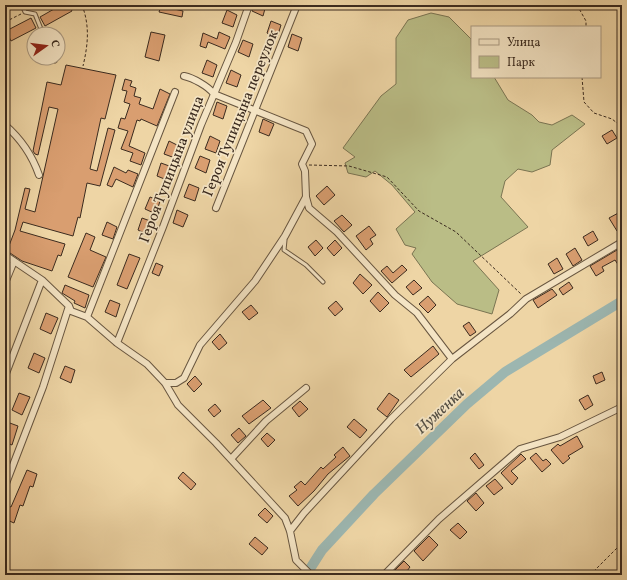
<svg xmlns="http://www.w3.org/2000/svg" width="627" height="580" font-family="Vollkorn,serif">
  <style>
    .green { fill: #babd86; stroke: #7a7452 }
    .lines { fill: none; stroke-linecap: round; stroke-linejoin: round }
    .river { stroke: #9cb6b0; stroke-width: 10 }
    .building { fill: #d99e70; stroke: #3b2b1f }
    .lane-casing { stroke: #685640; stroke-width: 5 }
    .street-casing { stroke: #685640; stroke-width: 8 }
    .path { stroke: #3b2b1f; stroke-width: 1; stroke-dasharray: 3 2; stroke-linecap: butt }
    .lane { stroke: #f4e4c4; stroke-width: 3 }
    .street { stroke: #f4e4c4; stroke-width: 6 }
    .labels { text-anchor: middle; stroke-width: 3.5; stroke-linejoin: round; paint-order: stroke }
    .street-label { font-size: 15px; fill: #3b2b1f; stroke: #f4e4c4 }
    .water-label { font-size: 16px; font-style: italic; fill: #534e43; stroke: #f4e4c4 }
  </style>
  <rect width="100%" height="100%" fill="#eed5a5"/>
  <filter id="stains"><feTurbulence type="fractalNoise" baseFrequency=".005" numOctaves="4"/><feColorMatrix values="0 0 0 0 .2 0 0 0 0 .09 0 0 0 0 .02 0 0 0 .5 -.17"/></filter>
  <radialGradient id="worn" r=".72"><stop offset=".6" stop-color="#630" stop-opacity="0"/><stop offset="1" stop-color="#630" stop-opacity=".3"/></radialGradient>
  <!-- green -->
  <path class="green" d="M 431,13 L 449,17 L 471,39 L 472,77 L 494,77 L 508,100 L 532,115 L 539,122 L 552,125 L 572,115 L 585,124 L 552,150 L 550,165 L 532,172 L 518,169 L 505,181 L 501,197 L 528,227 L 473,261 L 499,290 L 492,314 L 457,304 L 432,282 L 412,254 L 416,248 L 405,245 L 396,229 L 415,212 L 392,185 L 375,171 L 366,177 L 348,173 L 345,163 L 355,157 L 343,148 L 381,96 L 396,84 L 396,38 L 408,20 Z"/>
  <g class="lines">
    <!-- river -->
    <path class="river" d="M 306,575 L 322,550 L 374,494 L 467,404 L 505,372 L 622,301"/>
  </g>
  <!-- building -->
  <path class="building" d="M 61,5 L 69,5 L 72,11 L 45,26 L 40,17 Z
    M 254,5 L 266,5 L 263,16 L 252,11 Z
    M 161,6 L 183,11 L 182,17 L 159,12 Z
    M 227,10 L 237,15 L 233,27 L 222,23 Z
    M 31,18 L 36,28 L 11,41 L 6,31 Z
    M 271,21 L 281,25 L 277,38 L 267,33 Z
    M 151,32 L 165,35 L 159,61 L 145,57 Z
    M 219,32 L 230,37 L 225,49 L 208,42 L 206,48 L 200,46 L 203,33 L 217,39 Z
    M 292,34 L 302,38 L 298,51 L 288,47 Z
    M 243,40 L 253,44 L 249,57 L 238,52 Z
    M 207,60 L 217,65 L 213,77 L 202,73 Z
    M 66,65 L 116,75 L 105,119 L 101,118 L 90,169 L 97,171 L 108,128 L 115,130 L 100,186 L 87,183 L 80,218 L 78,217 L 73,236 L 23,222 L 20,231 L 65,244 L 61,256 L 58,255 L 52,271 L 22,261 L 7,251 L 15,230 L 25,188 L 30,189 L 25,209 L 35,212 L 58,109 L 49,107 L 38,155 L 35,154 L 33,151 L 47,82 L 61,85 Z
    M 231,70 L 241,75 L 237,87 L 226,83 Z
    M 125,79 L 132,81 L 130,86 L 136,88 L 134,96 L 141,98 L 139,104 L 153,109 L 160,89 L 170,94 L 157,126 L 141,119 L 140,121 L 137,120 L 129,146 L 145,153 L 141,165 L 130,161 L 133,153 L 121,149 L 128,131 L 118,128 L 121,118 L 125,119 L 130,104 L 124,102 L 127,91 L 122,90 Z
    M 217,102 L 227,106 L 223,119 L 213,115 Z
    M 263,119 L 274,124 L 269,136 L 259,132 Z
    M 612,130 L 617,138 L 607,144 L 602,136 Z
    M 210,136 L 220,141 L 216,153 L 205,149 Z
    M 169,141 L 179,146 L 175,158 L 164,154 Z
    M 200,156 L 210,160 L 206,173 L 195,168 Z
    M 161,163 L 172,167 L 167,180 L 157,176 Z
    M 114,167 L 126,173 L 128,170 L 138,174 L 133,187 L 116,179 L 112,187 L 107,185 Z
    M 189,184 L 199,188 L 195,201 L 184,197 Z
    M 327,186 L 335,195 L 324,205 L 316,196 Z
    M 150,197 L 160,201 L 156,214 L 145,209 Z
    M 177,210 L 188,215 L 183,227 L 173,223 Z
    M 622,211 L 622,227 L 617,231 L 609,218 Z
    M 342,215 L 352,225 L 344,232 L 334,221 Z
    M 142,218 L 153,222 L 148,235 L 138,230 Z
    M 107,222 L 117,227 L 113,239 L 102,235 Z
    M 369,226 L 376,235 L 370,239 L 373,244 L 366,250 L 356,236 Z
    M 593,231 L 598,240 L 588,246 L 583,237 Z
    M 86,233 L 95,237 L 90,250 L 106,257 L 93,287 L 68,277 Z
    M 316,240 L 323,248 L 315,256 L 308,247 Z
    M 335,240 L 342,248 L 334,256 L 327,248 Z
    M 622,247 L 622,264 L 619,266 L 615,260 L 602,267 L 604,271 L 596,276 L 590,266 Z
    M 575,248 L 582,260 L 573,266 L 566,254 Z
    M 129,254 L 140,258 L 127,289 L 117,285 Z
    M 557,258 L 563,269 L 554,274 L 548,264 Z
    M 156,263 L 163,266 L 159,276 L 152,273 Z
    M 402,265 L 407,270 L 392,283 L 381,271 L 387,266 L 393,273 Z
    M 360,274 L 372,285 L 363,294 L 353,283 Z
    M 414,280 L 422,288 L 413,295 L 406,287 Z
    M 569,282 L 573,288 L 563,295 L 559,289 Z
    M 65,285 L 89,295 L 85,308 L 74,303 L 75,301 L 62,293 Z
    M 552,289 L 557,295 L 538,308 L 533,300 Z
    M 378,292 L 389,303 L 380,312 L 370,301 Z
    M 428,296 L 436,305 L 428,313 L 419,304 Z
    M 110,300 L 120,304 L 116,317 L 105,312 Z
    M 336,301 L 343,309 L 335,316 L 328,308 Z
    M 251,305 L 258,313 L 249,320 L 242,312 Z
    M 46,313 L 58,318 L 51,334 L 40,329 Z
    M 469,322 L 476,332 L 470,336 L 463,326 Z
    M 220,334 L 227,343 L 219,350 L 212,342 Z
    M 433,346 L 439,354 L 411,377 L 404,370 Z
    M 34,353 L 45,358 L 39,373 L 28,368 Z
    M 65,366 L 75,370 L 71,383 L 60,378 Z
    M 602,372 L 605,380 L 596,384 L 593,376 Z
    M 195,376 L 202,384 L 194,392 L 187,384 Z
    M 19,393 L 30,397 L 22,415 L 12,410 Z
    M 389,393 L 399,400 L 387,417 L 377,409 Z
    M 588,395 L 593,405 L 585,410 L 579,400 Z
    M 263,400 L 271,408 L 249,424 L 242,416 Z
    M 300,401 L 308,409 L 299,417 L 292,408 Z
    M 215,404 L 221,411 L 214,417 L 208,410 Z
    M 354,419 L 367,430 L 360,438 L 347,427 Z
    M 7,422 L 18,426 L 12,445 L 5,442 L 5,429 Z
    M 239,428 L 246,436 L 238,443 L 231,435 Z
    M 267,433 L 275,440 L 268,447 L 261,439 Z
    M 577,436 L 583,447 L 568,456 L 570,458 L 563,464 L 551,450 L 558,444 L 560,446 Z
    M 343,447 L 350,456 L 328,474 L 314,491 L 298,506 L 289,496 L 297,490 L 294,487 L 301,481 L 305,485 L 321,467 L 323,469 L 336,457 L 334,455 Z
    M 475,453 L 484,465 L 479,469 L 470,458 Z
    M 536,453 L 543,461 L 546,459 L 551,464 L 542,472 L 530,458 Z
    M 521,454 L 526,459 L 511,471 L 518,478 L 512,485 L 501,473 Z
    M 27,470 L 37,474 L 33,487 L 30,486 L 23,506 L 20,505 L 14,523 L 5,519 L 5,514 L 8,506 L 11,507 Z
    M 183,472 L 196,484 L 191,490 L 178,478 Z
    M 495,479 L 503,488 L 494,495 L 486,486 Z
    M 476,493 L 484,503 L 476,511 L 467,501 Z
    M 265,508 L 273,516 L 267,523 L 258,515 Z
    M 458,523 L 467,532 L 460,539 L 450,530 Z
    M 429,536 L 438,545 L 423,561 L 414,551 Z
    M 255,537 L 268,548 L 262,555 L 249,544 Z
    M 404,561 L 410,567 L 407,571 L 411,575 L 390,575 Z"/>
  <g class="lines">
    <defs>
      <path id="lane" d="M 22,5 L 25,12 L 35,14 L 43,34
        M 53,58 L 55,61
        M 285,240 L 284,250 L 306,265 L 323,282"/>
      <path id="street" d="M 5,125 C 20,138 32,155 39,175
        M 306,197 L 309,208 L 337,232 L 395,295 L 417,313 L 452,359
        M 216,208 L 297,5
        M 5,255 L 42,280 L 69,306 L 71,311 L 87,317 L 117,343 L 147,364 L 165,383 L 178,405 L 216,443 L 285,518 L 290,531 L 296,560 L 311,575
        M 5,283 L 14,261
        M 87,317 L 175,92
        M 117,343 L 163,227 L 201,125 L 236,42 L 249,5
        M 5,376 L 42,280
        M 165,383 L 176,383 L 184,378 L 200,345 L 255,281 L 285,236 L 306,197 L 305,171 L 302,164 L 312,144 L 306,131 L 214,94 C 208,86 193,78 184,76
        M 231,459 L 266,421 L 306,388
        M 5,486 L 43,387 L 69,306
        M 290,531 L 304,513 L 391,419 L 452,359 L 510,314 L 526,299 L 622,242
        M 384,575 L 439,519 L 520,449 L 560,437 L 622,407"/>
    </defs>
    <!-- lane casing -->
    <use href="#lane" class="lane-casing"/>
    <!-- street casing -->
    <use href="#street" class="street-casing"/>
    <!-- path -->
    <path class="path" d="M 82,5 C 90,26 88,45 83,66
      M 577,5 L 586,21 L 586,27
      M 5,22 L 21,14
      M 582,77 L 584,102 L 594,113 L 612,119 L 622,127
      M 309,165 L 349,166 L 387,177 L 419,211 L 456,232 L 521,294
      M 590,575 L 622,543"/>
    <!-- lane -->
    <use href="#lane" class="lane"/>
    <!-- street -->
    <use href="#street" class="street"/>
  </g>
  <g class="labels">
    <!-- street labels -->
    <g class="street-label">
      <text transform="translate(240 113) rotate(-68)" y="5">Героя Тупицына переулок</text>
      <text transform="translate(171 169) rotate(-69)" y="5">Героя Тупицына улица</text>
    </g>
    <!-- water labels -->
    <g class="water-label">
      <text transform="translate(439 410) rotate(-43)" y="6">Нуженка</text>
    </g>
  </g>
  <!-- margin -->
  <rect width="627" height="580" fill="none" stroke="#eed5a5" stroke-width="20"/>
  <rect x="6" y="6" width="615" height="568" fill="none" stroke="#3b2b1f" stroke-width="2"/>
  <rect x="10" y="10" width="607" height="560" fill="none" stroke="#3b2b1f"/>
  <!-- legend -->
  <rect x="471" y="26" width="130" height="52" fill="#f4e4c4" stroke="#aa9a82"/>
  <rect x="479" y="39" width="20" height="6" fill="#f4e4c4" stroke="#aa9a82"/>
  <text x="507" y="46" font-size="12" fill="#3b2b1f">Улица</text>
  <rect x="479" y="56" width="20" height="12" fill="#babd86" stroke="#aa9a82"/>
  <text x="507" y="66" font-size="12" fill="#3b2b1f">Парк</text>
  <!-- north arrow -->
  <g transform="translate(46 46) rotate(76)"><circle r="19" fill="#f4e4c4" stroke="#aa9a82"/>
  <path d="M0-3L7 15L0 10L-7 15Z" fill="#8f2418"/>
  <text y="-6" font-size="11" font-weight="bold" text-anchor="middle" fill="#3b2b1f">С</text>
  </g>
  <rect width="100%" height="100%" filter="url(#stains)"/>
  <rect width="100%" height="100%" fill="url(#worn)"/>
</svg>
